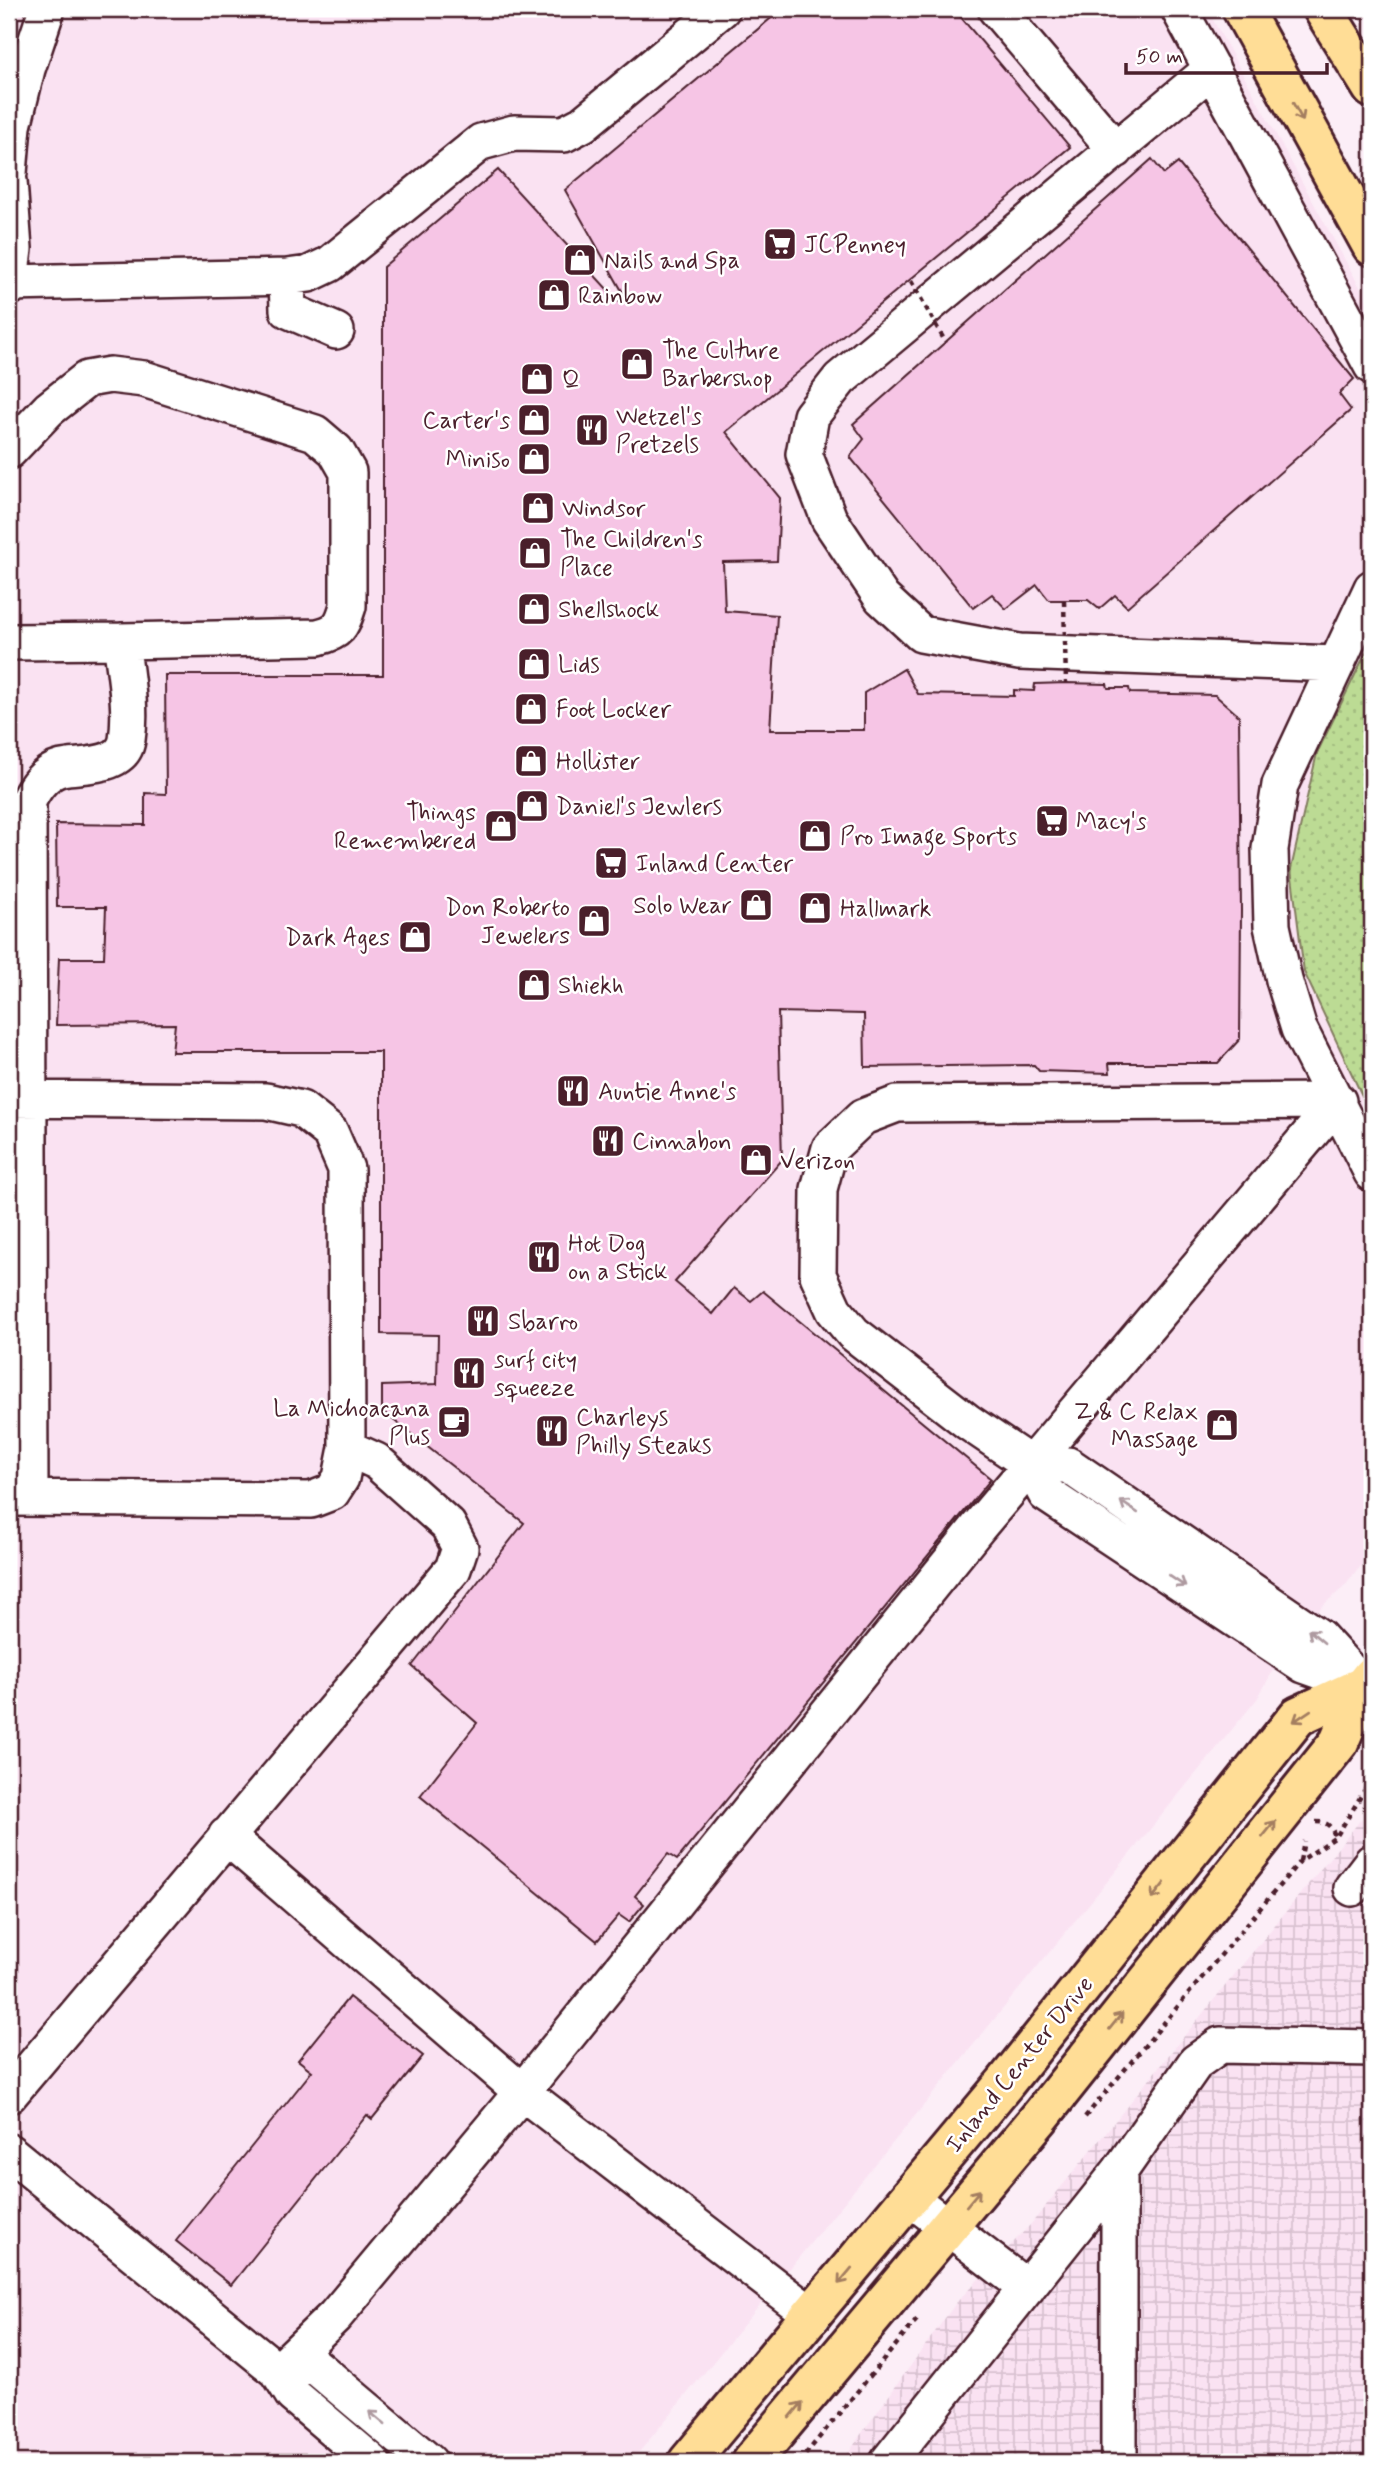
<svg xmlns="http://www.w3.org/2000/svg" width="1381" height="2471" font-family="Mynerve,sans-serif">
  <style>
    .built { fill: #fae2f2 }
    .industrial { fill: url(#industrial-grid) }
    .grass { fill: url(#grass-dots); stroke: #837d60; stroke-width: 2 }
    .building { fill: #f6c5e5; stroke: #4a1f2b; stroke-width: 2 }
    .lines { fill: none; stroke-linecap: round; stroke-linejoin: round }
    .minor-casing { stroke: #4a1f2b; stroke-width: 40 }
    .major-casing { stroke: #4a1f2b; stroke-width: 44 }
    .highway-casing { stroke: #4a1f2b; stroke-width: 44 }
    .path { stroke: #4a1f2b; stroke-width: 4.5; stroke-dasharray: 5 5; stroke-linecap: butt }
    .minor { stroke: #fff; stroke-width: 35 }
    .major { stroke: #ffdd96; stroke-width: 38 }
    .highway { stroke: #ffdd96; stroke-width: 38 }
    .path-bridge { stroke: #4a1f2b; stroke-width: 4.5; stroke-dasharray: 5 5; stroke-linecap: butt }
    .oneway { stroke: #a47e60 }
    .oneway2 { stroke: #ae9aa0 }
    .labels { text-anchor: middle; stroke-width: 5; stroke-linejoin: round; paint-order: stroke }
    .poi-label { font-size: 24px; fill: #4a1f2b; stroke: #fff; text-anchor: start }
    .street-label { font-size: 24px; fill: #4a1f2b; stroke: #fff }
  </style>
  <defs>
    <pattern id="industrial-grid" width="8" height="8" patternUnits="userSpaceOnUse" patternTransform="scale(1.75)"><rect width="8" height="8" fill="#fae2f2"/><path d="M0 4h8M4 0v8" fill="none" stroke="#d8c1d0"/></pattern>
    <pattern id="grass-dots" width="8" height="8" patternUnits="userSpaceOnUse" patternTransform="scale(1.75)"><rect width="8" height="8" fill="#bcdb94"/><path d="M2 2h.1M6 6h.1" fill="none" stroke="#a3bc80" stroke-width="1.8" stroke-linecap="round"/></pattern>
  </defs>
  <rect width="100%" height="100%" fill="#fceef7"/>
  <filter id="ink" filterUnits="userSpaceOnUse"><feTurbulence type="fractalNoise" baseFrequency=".0143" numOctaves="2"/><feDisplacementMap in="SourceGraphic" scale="14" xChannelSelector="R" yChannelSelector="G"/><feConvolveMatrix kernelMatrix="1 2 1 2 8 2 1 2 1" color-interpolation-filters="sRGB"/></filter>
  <g filter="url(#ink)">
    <!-- built -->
    <path class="built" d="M 17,9 L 1207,9 L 1372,309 L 1372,640 L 1317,753 L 1304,972 L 1372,1117 L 1372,1552 L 1344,1587 L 1322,1606 L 1270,1676 L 1257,1699 L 631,2462 L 9,2462 L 9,33 Z"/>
    <!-- industrial -->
    <path class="industrial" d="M 1372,1806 L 1372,2462 L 841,2462 L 956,2303 L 1031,2224 Z"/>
    <!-- grass -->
    <path class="grass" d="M 1372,640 L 1372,1117 L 1304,972 L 1291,869 L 1317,753 Z"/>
    <!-- building -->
    <path class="building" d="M 782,9 L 954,9 L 1070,147 L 726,432 L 780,498 L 777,561 L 723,562 L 725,611 L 777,615 L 770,730 L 864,730 L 864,693 L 904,669 L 918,694 L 1014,696 L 1014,690 L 1034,691 L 1035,684 L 1066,683 L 1107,684 L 1108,688 L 1129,688 L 1130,693 L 1215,695 L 1239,716 L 1241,911 L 1240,1039 L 1218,1063 L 1109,1063 L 1110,1073 L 1039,1071 L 1034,1065 L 865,1067 L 864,1014 L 778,1012 L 782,1160 L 675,1282 L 713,1314 L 734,1288 L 751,1301 L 763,1291 L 991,1479 L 677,1860 L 668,1854 L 635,1896 L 644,1904 L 629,1922 L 619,1915 L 597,1941 L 420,1796 L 477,1723 L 412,1666 L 524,1523 L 382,1411 L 382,1386 L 437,1384 L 438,1335 L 381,1334 L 381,1052 L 172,1052 L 175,1024 L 56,1025 L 59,958 L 104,958 L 106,907 L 57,907 L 56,824 L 145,825 L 145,793 L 166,794 L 165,675 L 383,675 L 383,267 L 498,170 L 619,302 L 626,298 L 565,190 Z
      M 1152,159 L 1164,174 L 1178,163 L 1354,379 L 1339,394 L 1351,410 L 1127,607 L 1115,595 L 1099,609 L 1088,600 L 1049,600 L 1037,585 L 1006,609 L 992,594 L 973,608 L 850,457 L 864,439 L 853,424 Z
      M 349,1997 L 423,2056 L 372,2119 L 367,2115 L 231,2285 L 176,2241 L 312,2071 L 298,2060 Z"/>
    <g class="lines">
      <defs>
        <path id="minor" d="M 996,9 L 1116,150
          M 1179,9 L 1372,366
          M 1212,69 L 840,379 L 811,416 L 804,454 L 829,519 L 882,598 L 921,634 L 1019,652 L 1336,664
          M 9,173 L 13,126 L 27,69 L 47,9
          M 9,181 L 14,249 L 9,288
          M 287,277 L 288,310 L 336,331
          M 9,283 L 287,277 L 309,274 L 330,264 L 481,142 L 514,133 L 564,134 L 583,124 L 722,9
          M 9,451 L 49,409 L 87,379 L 110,375 L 144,379 L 315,433 L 336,451 L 348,472 L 348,606 C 342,626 339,632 318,637 L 121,641 C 125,673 132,708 127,740 C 123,768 81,764 62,768 C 45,772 35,786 28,801 L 30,1498
          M 1372,588 L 1280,785 L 1270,849 L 1272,926 L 1284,980 L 1299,1029 L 1372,1173
          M 9,642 L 121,641
          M 9,1099 L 266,1101 L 301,1109 L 330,1132 L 346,1169 L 347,1448 L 341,1478 L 332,1492 L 311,1500 L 9,1498
          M 1338,1101 L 897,1104 L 863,1117 L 830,1148 L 819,1189 L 818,1275 L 834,1310 L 853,1333 L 968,1422 L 1030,1464 L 1046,1494 L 1304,1665 L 1363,1686
          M 1030,1464 L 1068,1465 L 1319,1637 L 1360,1682
          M 226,1836 L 522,2092 L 335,2316 L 278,2371
          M 1352,1888 L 1372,1862
          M 9,2095 L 453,1569 L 460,1548 L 448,1525 L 376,1461 L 347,1448
          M 9,2152 L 278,2371 L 293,2395 L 372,2462
          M 1119,2172 L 1119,2462
          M 910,2198 L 1027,2288
          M 813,2316 L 522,2092 L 979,1526 L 1338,1101
          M 278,2371 L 314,2365 L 429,2462
          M 888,2462 L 1119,2172 L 1196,2062 L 1220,2045 L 1372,2048"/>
        <path id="major" d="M 688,2462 L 1005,2083 L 1298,1716 L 1363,1686
          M 751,2462 L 1040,2117 L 1339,1742 L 1363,1686 L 1371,1676"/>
        <path id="highway" d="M 1242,9 L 1372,246
          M 1323,9 L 1372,88"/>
      </defs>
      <!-- minor casing -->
      <use href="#minor" class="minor-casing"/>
      <!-- major casing -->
      <use href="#major" class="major-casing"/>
      <!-- highway casing -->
      <use href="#highway" class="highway-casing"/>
      <!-- path -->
      <path class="path" d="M 1316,1822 C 1328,1822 1331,1826 1335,1836
        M 1300,1861 L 1304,1841
        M 1085,2117 L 1300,1861 L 1336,1837 L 1372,1778
        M 799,2462 L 919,2317"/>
      <!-- minor -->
      <use href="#minor" class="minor"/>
      <!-- major -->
      <use href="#major" class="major"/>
      <!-- highway -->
      <use href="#highway" class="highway"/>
      <!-- path-bridge -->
      <path class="path-bridge" d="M 911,281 L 946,343
        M 1064,601 L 1066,683"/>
    </g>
    <!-- one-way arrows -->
    <defs><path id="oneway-shaft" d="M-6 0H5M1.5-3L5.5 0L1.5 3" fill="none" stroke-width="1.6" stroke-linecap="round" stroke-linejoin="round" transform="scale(1.75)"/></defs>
    <g class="oneway">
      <use href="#oneway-shaft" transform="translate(1298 112) rotate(61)"/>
      <use href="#oneway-shaft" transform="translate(1302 1716) rotate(146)"/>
      <use href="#oneway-shaft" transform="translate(1269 1829) rotate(-51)"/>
      <use href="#oneway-shaft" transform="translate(1158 1891) rotate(129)"/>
      <use href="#oneway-shaft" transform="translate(1116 2021) rotate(-51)"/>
      <use href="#oneway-shaft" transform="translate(973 2198) rotate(-50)"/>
      <use href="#oneway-shaft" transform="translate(845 2276) rotate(130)"/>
      <use href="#oneway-shaft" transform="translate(796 2410) rotate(-50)"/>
    </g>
    <g class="oneway2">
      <use href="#oneway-shaft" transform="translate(1129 1507) rotate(-146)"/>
      <use href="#oneway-shaft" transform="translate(1177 1581) rotate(34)"/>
      <use href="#oneway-shaft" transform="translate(1316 1636) rotate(-140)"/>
      <use href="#oneway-shaft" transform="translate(377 2418) rotate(-140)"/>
    </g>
  </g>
  <!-- icons -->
  <defs>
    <symbol id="supermarket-square" viewBox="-11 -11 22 22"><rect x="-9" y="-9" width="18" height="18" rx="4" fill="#4a1f2b" stroke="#fff"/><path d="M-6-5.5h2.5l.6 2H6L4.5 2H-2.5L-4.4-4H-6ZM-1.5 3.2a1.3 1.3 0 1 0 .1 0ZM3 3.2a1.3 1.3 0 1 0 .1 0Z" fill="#fff"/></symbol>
    <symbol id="shop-square" viewBox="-11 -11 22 22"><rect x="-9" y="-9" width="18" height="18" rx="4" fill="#4a1f2b" stroke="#fff"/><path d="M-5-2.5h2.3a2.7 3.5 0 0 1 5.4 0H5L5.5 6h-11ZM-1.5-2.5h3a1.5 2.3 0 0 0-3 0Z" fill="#fff"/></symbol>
    <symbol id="restaurant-square" viewBox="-11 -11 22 22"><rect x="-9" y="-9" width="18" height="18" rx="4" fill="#4a1f2b" stroke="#fff"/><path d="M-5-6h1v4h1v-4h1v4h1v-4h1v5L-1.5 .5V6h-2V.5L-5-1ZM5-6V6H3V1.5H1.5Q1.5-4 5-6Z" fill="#fff"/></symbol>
    <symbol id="cafe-square" viewBox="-11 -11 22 22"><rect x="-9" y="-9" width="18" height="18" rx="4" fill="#4a1f2b" stroke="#fff"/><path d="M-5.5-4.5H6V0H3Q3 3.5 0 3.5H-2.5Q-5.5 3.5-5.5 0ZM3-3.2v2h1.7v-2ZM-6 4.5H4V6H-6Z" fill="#fff"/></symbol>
  </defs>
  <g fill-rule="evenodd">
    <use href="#supermarket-square" x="761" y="225" width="38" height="38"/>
    <use href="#shop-square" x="561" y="241" width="38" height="38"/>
    <use href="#shop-square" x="535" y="276" width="38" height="38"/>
    <use href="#shop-square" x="618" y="345" width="38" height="38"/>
    <use href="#shop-square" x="518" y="360" width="38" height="38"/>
    <use href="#shop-square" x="515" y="401" width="38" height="38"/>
    <use href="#restaurant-square" x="573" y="411" width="38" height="38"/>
    <use href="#shop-square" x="515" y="440" width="38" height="38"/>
    <use href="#shop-square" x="519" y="489" width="38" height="38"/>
    <use href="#shop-square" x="516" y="534" width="38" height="38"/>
    <use href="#shop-square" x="515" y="590" width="38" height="38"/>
    <use href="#shop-square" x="515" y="645" width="38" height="38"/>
    <use href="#shop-square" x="512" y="690" width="38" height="38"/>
    <use href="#shop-square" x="512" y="742" width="38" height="38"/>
    <use href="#shop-square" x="513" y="787" width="38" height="38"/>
    <use href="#supermarket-square" x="1033" y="802" width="38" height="38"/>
    <use href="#shop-square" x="482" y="807" width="38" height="38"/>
    <use href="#shop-square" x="796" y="817" width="38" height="38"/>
    <use href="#supermarket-square" x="592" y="844" width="38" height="38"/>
    <use href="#shop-square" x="737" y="886" width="38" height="38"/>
    <use href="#shop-square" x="796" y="889" width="38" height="38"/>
    <use href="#shop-square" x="575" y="902" width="38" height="38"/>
    <use href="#shop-square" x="396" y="918" width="38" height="38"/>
    <use href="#shop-square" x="515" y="966" width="38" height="38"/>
    <use href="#restaurant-square" x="554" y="1072" width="38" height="38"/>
    <use href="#restaurant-square" x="589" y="1122" width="38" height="38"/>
    <use href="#shop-square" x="737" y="1141" width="38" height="38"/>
    <use href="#restaurant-square" x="525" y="1238" width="38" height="38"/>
    <use href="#restaurant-square" x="464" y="1302" width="38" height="38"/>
    <use href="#restaurant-square" x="450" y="1354" width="38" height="38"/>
    <use href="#cafe-square" x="435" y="1403" width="38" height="38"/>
    <use href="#shop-square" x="1203" y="1406" width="38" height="38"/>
    <use href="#restaurant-square" x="533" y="1412" width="38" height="38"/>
  </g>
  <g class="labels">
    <!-- poi labels -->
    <g class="poi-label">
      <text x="804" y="252">JCPenney</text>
      <text x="604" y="268">Nails and Spa</text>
      <text x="578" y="303">Rainbow</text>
      <text x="662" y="358">The Culture<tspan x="662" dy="28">Barbershop</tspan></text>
      <text x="562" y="387">Q</text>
      <text x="616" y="424">Wetzel's<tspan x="616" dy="28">Pretzels</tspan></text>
      <text x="510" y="428" text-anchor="end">Carter's</text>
      <text x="510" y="467" text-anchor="end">Miniso</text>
      <text x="562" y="516">Windsor</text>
      <text x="560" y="547">The Children's<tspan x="560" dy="28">Place</tspan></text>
      <text x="558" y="617">Shellshock</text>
      <text x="558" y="672">Lids</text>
      <text x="556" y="717">Foot Locker</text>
      <text x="556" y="769">Hollister</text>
      <text x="556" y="814">Daniel's Jewlers</text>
      <text x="476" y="820" text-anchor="end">Things<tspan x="476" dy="28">Remembered</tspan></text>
      <text x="1076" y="829">Macy's</text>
      <text x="840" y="844">Pro Image Sports</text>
      <text x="636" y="871">Inland Center</text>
      <text x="732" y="913" text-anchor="end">Solo Wear</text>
      <text x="570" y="915" text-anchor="end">Don Roberto<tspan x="570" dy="28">Jewelers</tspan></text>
      <text x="840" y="916">Hallmark</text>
      <text x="390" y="945" text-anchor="end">Dark Ages</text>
      <text x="558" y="993">Shiekh</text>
      <text x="598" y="1099">Auntie Anne's</text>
      <text x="632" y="1149">Cinnabon</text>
      <text x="780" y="1168">Verizon</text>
      <text x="568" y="1251">Hot Dog<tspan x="568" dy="28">on a Stick</tspan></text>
      <text x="508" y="1329">Sbarro</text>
      <text x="494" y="1367">surf city<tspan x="494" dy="28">squeeze</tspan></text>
      <text x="430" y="1416" text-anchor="end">La Michoacana<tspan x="430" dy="28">Plus</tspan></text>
      <text x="1198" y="1419" text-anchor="end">Z &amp; C Relax<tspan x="1198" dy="28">Massage</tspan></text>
      <text x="576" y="1425">Charleys<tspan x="576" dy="28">Philly Steaks</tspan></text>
    </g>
    <!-- street labels -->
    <g class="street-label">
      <text transform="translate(1019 2064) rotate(-51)" y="8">Inland Center Drive</text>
    </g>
  </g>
  <!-- margin -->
  <rect width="1381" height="2471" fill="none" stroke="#fff" stroke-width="35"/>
  <rect x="18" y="18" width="1346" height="2436" fill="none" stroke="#4a1f2b" stroke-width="2.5" filter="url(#ink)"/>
  <!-- scale -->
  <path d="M1126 63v10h201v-10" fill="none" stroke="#4a1f2b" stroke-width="3.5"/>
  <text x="1136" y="63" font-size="21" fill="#4a1f2b" stroke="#ffffff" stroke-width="5" paint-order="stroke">50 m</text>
</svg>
